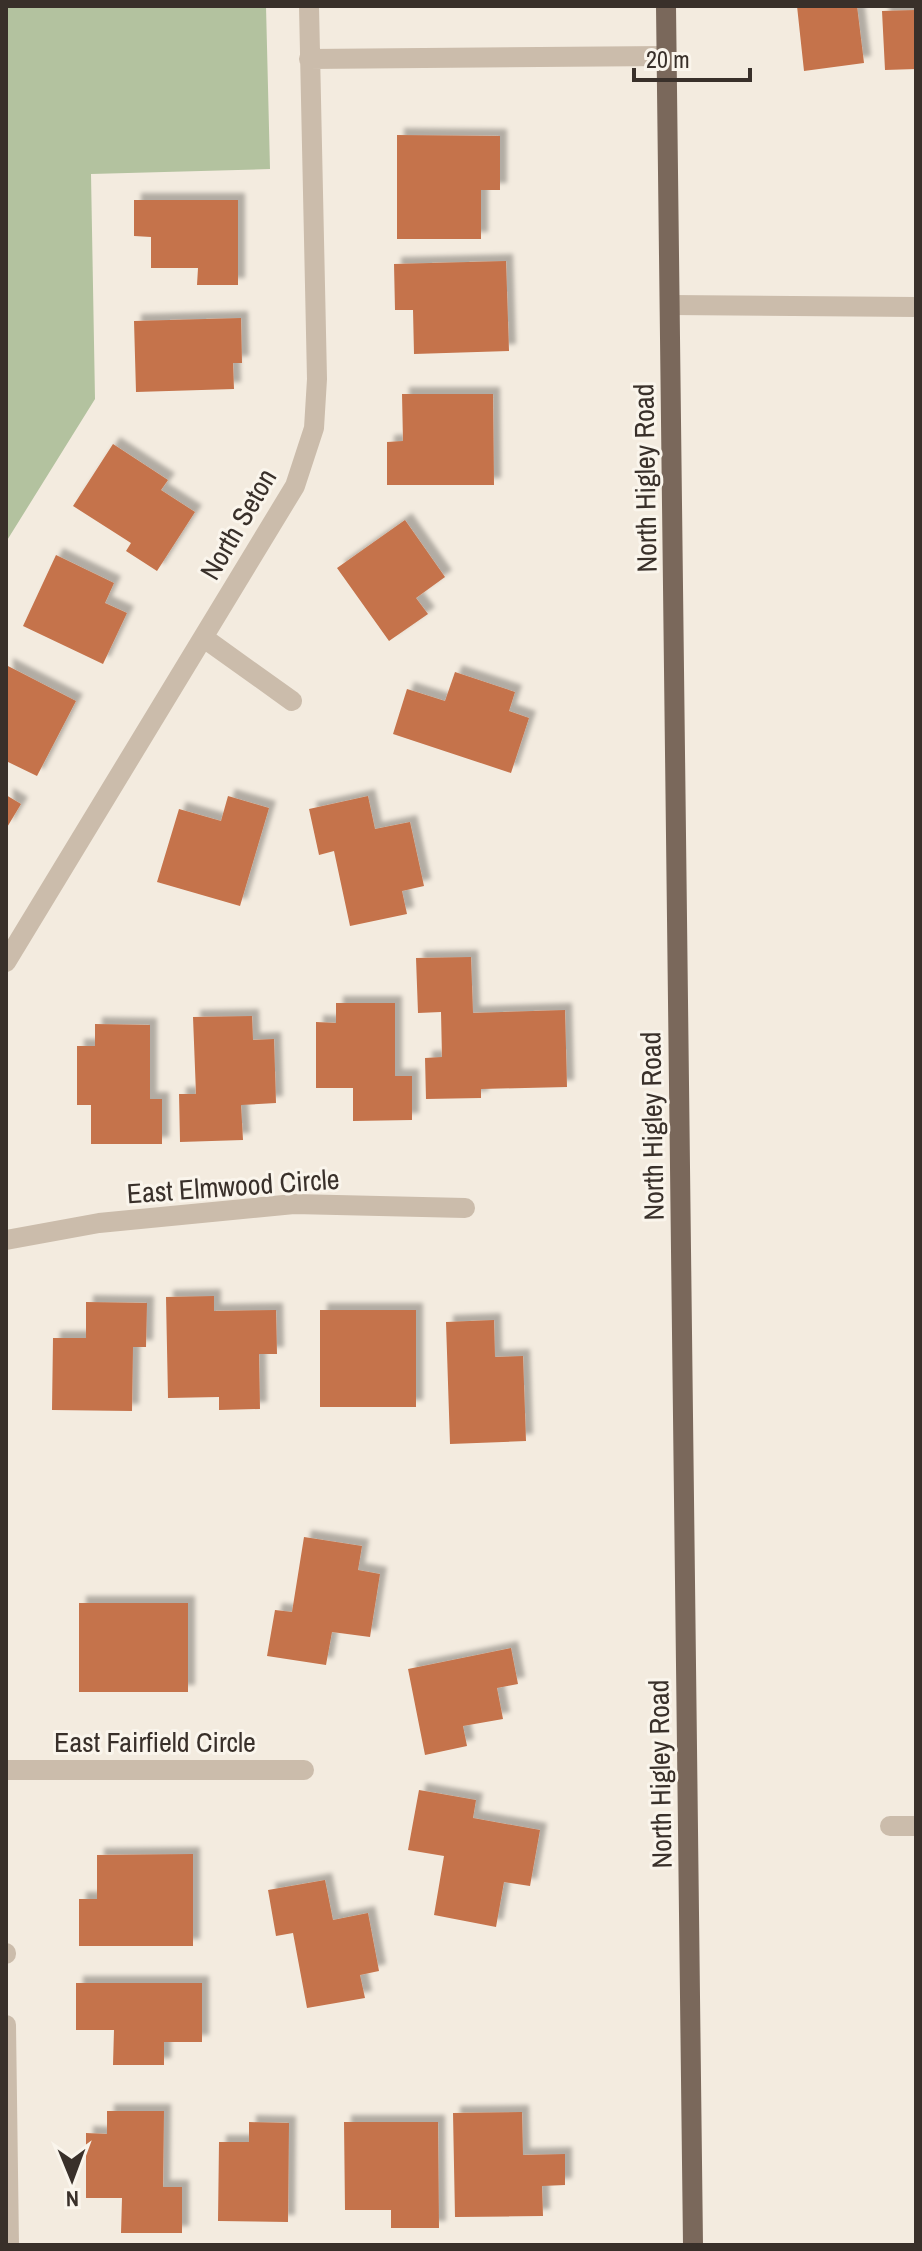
<svg xmlns="http://www.w3.org/2000/svg" width="922" height="2251" font-family="'Archivo Narrow',sans-serif">
  <style>
    .green { fill: #b3c29f }
    .building { fill: #c5734b; filter: url(#shadow) }
    .lines { fill: none; stroke-linecap: round; stroke-linejoin: round }
    .minor { stroke: #cbbcab; stroke-width: 20 }
    .major { stroke: #7a685b; stroke-width: 20 }
    .labels { text-anchor: middle; stroke-width: 6; stroke-linejoin: round; paint-order: stroke }
    .street-label { font-size: 28px; fill: #39302a; stroke: #faf5ec }
  </style>
  <defs>
    <filter id="shadow"><feDropShadow dx="7" dy="-7" stdDeviation="2" flood-color="#0004"/></filter>
  </defs>
  <rect width="100%" height="100%" fill="#f3ebdf"/>
  <!-- green -->
  <path class="green" d="M 6,6 L 266,6 L 270,169 L 91,174 L 95,399 L 6,542 Z"/>
  <!-- building -->
  <path class="building" d="M 797,6 L 857,6 L 864,63 L 804,71 Z
    M 916,10 L 916,69 L 885,70 L 882,11 Z
    M 397,135 L 500,136 L 500,190 L 481,190 L 481,239 L 397,239 Z
    M 134,200 L 238,200 L 238,285 L 197,285 L 198,268 L 151,268 L 151,237 L 134,236 Z
    M 506,261 L 509,351 L 414,354 L 413,310 L 395,310 L 394,264 Z
    M 241,318 L 242,363 L 233,363 L 234,389 L 136,392 L 134,321 Z
    M 402,394 L 493,394 L 494,485 L 387,485 L 387,442 L 403,441 Z
    M 113,444 L 168,480 L 161,490 L 195,512 L 157,571 L 126,551 L 131,543 L 73,506 Z
    M 405,520 L 445,577 L 416,598 L 428,614 L 389,641 L 337,568 Z
    M 56,555 L 114,583 L 105,603 L 127,613 L 103,664 L 23,626 Z
    M 6,665 L 76,701 L 37,776 L 6,761 Z
    M 455,672 L 515,692 L 509,711 L 529,718 L 511,773 L 393,734 L 407,689 L 445,701 Z
    M 6,795 L 21,804 L 6,829 Z
    M 228,796 L 269,808 L 240,906 L 157,882 L 179,809 L 221,821 Z
    M 368,796 L 375,829 L 410,822 L 424,886 L 402,891 L 407,914 L 350,926 L 334,851 L 319,855 L 309,809 Z
    M 471,957 L 473,1013 L 565,1010 L 567,1087 L 481,1089 L 481,1098 L 426,1099 L 425,1058 L 442,1057 L 441,1012 L 418,1013 L 416,958 Z
    M 336,1003 L 395,1003 L 395,1076 L 412,1076 L 412,1120 L 353,1121 L 353,1088 L 316,1088 L 316,1022 L 336,1023 Z
    M 252,1016 L 253,1040 L 274,1039 L 276,1103 L 241,1105 L 243,1140 L 180,1142 L 179,1094 L 196,1094 L 193,1017 Z
    M 95,1024 L 150,1025 L 150,1099 L 162,1099 L 162,1144 L 91,1144 L 91,1105 L 77,1105 L 77,1046 L 95,1046 Z
    M 214,1296 L 214,1311 L 276,1310 L 277,1354 L 259,1354 L 260,1409 L 219,1410 L 219,1397 L 168,1398 L 166,1297 Z
    M 86,1302 L 147,1303 L 146,1347 L 133,1347 L 132,1411 L 52,1410 L 53,1338 L 86,1338 Z
    M 320,1310 L 416,1310 L 416,1407 L 320,1407 Z
    M 494,1320 L 495,1357 L 523,1356 L 526,1441 L 450,1444 L 446,1322 Z
    M 304,1537 L 362,1546 L 358,1570 L 380,1574 L 370,1637 L 332,1632 L 326,1665 L 267,1656 L 275,1610 L 292,1612 Z
    M 79,1603 L 188,1603 L 188,1692 L 79,1692 Z
    M 511,1648 L 518,1684 L 497,1688 L 503,1719 L 463,1726 L 467,1746 L 425,1755 L 408,1669 Z
    M 419,1790 L 476,1800 L 473,1818 L 540,1830 L 530,1886 L 504,1882 L 496,1927 L 434,1915 L 444,1856 L 408,1850 Z
    M 193,1854 L 193,1946 L 79,1946 L 79,1899 L 97,1899 L 97,1855 Z
    M 325,1880 L 333,1920 L 368,1913 L 379,1971 L 360,1975 L 365,1998 L 307,2008 L 293,1933 L 276,1936 L 268,1890 Z
    M 76,1983 L 202,1983 L 202,2042 L 164,2042 L 164,2065 L 113,2065 L 114,2030 L 76,2030 Z
    M 107,2111 L 164,2111 L 163,2187 L 182,2187 L 182,2233 L 121,2233 L 122,2198 L 86,2198 L 86,2133 L 107,2134 Z
    M 522,2112 L 523,2155 L 565,2154 L 565,2185 L 542,2186 L 543,2216 L 455,2217 L 453,2113 Z
    M 249,2122 L 289,2123 L 288,2222 L 218,2221 L 219,2142 L 249,2142 Z
    M 344,2122 L 438,2122 L 439,2228 L 391,2228 L 391,2210 L 345,2210 Z"/>
  <g class="lines">
    <!-- minor -->
    <path class="minor" d="M 309,59 L 666,56
      M 671,305 L 916,307
      M 204,638 L 292,701
      M 6,962 L 295,486 L 314,428 L 317,379 L 309,6
      M 6,1240 L 99,1223 L 294,1204 L 465,1208
      M 6,1770 L 304,1770
      M 890,1826 L 916,1826
      M 6,1953 L 6,1954
      M 6,2025 L 9,2245"/>
    <!-- major -->
    <path class="major" d="M 666,6 L 693,2245"/>
  </g>
  <g class="labels">
    <!-- street labels -->
    <g class="street-label">
      <text transform="translate(645 478) rotate(-91)" y="10">North Higley Road</text>
      <text transform="translate(238 524) rotate(-60)" y="10">North Seton</text>
      <text transform="translate(652 1126) rotate(-91)" y="10">North Higley Road</text>
      <text transform="translate(233 1186) rotate(-4)" y="10">East Elmwood Circle</text>
      <text x="155" y="1752">East Fairfield Circle</text>
      <text transform="translate(660 1774) rotate(-91)" y="10">North Higley Road</text>
    </g>
  </g>
  <!-- border -->
  <rect width="922" height="2251" fill="none" stroke="#39302a" stroke-width="16"/>
  <!-- north arrow -->
  <g transform="translate(72 2179) rotate(179)" stroke="#faf5ec" stroke-width="6" paint-order="stroke">
  <path d="M0-6L14 30L0 20L-14 30Z" fill="#39302a"/>
  <text y="-12" font-size="22" font-weight="bold" text-anchor="middle" fill="#39302a">N</text>
  </g>
  <!-- scale -->
  <path d="M634 68v12h116v-12" fill="none" stroke="#39302a" stroke-width="4"/>
  <text x="646" y="68" font-size="24" fill="#39302a" stroke="#faf5ec" stroke-width="6" paint-order="stroke">20 m</text>
</svg>
